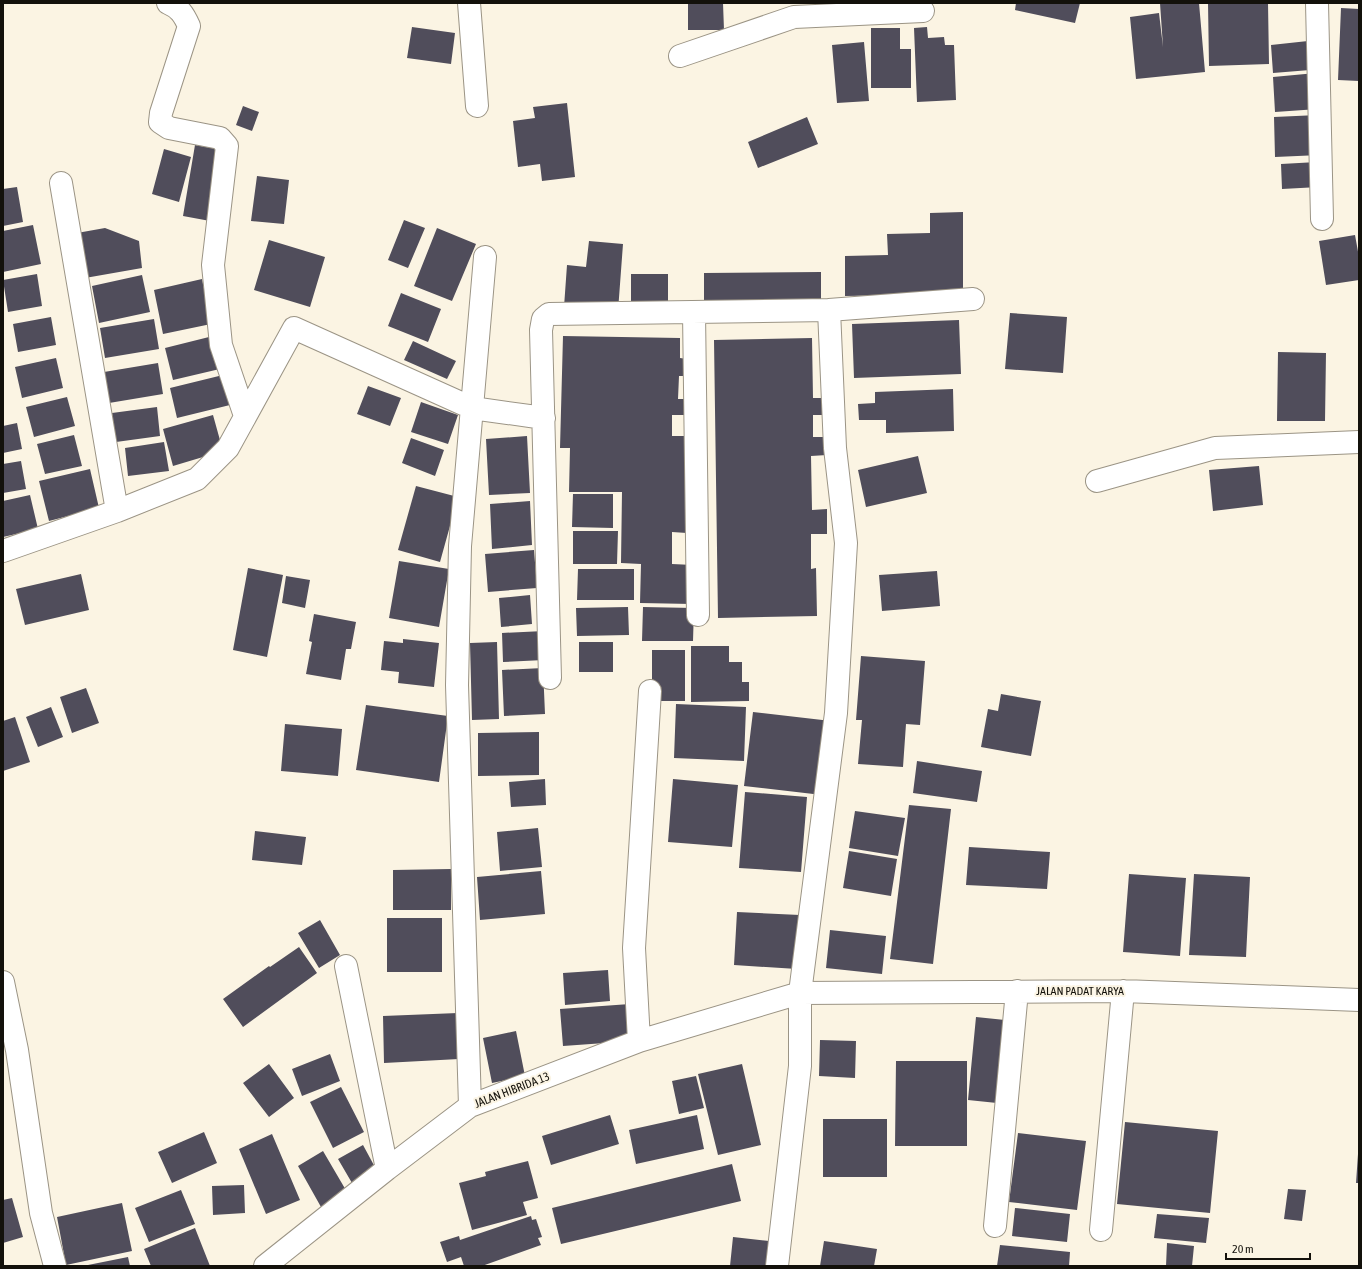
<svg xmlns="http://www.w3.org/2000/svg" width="1362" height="1269" font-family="'Asap Condensed',sans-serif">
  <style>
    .building { fill: #504d5b }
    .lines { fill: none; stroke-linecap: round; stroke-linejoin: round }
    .minor-casing { stroke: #9b9485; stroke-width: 24 }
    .minor { stroke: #fff; stroke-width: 22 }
    .labels { text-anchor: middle; stroke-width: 4; stroke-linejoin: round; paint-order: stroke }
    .street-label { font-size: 12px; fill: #13110b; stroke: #fbf4e3 }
  </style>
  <rect width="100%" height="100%" fill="#fbf4e3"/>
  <!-- building -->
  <path class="building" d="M 688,3 L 723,3 L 724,30 L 688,30 Z
    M 830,3 L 865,3 L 830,6 Z
    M 1016,3 L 1080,3 L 1075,23 L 1015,10 Z
    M 1160,3 L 1199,3 L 1205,72 L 1136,79 L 1130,17 L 1159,13 L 1163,47 Z
    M 1208,3 L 1268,3 L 1269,64 L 1209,66 Z
    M 1341,8 L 1359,9 L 1359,81 L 1338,80 Z
    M 412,27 L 455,33 L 451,64 L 407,58 Z
    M 927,27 L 928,38 L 944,37 L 945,45 L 954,45 L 956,100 L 917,102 L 914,28 Z
    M 871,28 L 900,28 L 900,49 L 911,49 L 911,88 L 871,88 Z
    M 1308,41 L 1310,70 L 1273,73 L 1271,45 Z
    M 864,42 L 869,101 L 837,103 L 832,45 Z
    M 1316,73 L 1318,109 L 1275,112 L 1273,77 Z
    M 567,103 L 575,177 L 542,181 L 540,164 L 518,167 L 513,121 L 535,118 L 533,107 Z
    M 243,106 L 259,112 L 252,131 L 236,125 Z
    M 1318,115 L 1320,155 L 1275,157 L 1274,117 Z
    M 807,117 L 818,144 L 758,168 L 748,142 Z
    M 195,145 L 222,150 L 210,221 L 183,216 Z
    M 164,149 L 191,157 L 179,202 L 152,194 Z
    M 1317,162 L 1319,187 L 1282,189 L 1281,164 Z
    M 257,176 L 289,180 L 284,224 L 251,221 Z
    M 17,187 L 23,222 L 3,226 L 3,189 Z
    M 963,212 L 963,294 L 845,296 L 845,256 L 888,255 L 887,234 L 930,233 L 930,213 Z
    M 404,220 L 425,228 L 408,268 L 388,260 Z
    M 33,225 L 41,264 L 3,272 L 3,231 Z
    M 105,228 L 139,241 L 142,268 L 85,278 L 77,233 Z
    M 437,228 L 476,244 L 452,301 L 414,286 Z
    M 1355,235 L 1359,257 L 1359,280 L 1326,285 L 1319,241 Z
    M 269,240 L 325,257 L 310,307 L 254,290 Z
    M 589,241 L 623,244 L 618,311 L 564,307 L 567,265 L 586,267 Z
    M 821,272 L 821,307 L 704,309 L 704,273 Z
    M 37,274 L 42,306 L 8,312 L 3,280 Z
    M 631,274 L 668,274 L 668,303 L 631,303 Z
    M 142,275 L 150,312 L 99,323 L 92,286 Z
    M 202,279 L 211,324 L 163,334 L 154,290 Z
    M 401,293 L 441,309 L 428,342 L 388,326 Z
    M 1010,313 L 1067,317 L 1063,373 L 1005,369 Z
    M 51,317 L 56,345 L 18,352 L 13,324 Z
    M 154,319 L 159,349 L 105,358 L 100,328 Z
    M 959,320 L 961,374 L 854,378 L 852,324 Z
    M 217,335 L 224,368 L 173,380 L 165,348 Z
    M 563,336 L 680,338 L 680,358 L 687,359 L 687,376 L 679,376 L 678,399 L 687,399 L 687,415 L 672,415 L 672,436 L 689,436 L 687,533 L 672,532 L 672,564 L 693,565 L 692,604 L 640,603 L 641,564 L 621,563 L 622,492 L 569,492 L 570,448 L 560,448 Z
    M 812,338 L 813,398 L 826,398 L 826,415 L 813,415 L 813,437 L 827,437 L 827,455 L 811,456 L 812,510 L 827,509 L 827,534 L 811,534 L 811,569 L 816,568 L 817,616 L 718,618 L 714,340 Z
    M 413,341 L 456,361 L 447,379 L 404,360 Z
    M 1278,352 L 1326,353 L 1325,421 L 1277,421 Z
    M 56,358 L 63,388 L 22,398 L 15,367 Z
    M 158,363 L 163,394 L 109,403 L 104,372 Z
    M 223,375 L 230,405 L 177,418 L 170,388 Z
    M 368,386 L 401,398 L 390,426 L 357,414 Z
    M 953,389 L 954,431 L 886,433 L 886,420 L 859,420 L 858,404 L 875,403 L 875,392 Z
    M 67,397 L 75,426 L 34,437 L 26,407 Z
    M 421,402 L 458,415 L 448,444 L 411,432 Z
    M 157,407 L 160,436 L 116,442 L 112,413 Z
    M 213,415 L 223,451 L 173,466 L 163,429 Z
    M 17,423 L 22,449 L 3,453 L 3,426 Z
    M 74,435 L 82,466 L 45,474 L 37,444 Z
    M 527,436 L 530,493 L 489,495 L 486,439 Z
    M 411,438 L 444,450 L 435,476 L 402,463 Z
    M 164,442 L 169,471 L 128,476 L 125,448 Z
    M 918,456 L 927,493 L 866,507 L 858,470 Z
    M 21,461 L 26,489 L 3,493 L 3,464 Z
    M 1259,466 L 1263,505 L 1213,511 L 1209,470 Z
    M 90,469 L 99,508 L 49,521 L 39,481 Z
    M 416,486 L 458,497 L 440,562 L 398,550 Z
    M 573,494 L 613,494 L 613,528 L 572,527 Z
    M 30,495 L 38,529 L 3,537 L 3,501 Z
    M 530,501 L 532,545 L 492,549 L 490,504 Z
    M 573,531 L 618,531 L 617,564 L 573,564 Z
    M 534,550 L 537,588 L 488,592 L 485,554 Z
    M 399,561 L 449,569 L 439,627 L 389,618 Z
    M 248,568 L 283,575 L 267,657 L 233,650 Z
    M 578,569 L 634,569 L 634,600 L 577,600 Z
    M 937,571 L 940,606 L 882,611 L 879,575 Z
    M 81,574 L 89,610 L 25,625 L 16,589 Z
    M 286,576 L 310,580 L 305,608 L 282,603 Z
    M 530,595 L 532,624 L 501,627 L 499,598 Z
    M 628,607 L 629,635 L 577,636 L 576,608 Z
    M 643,607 L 694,608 L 693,641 L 642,641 Z
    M 314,614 L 356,622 L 351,649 L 346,649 L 341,680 L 306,674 L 312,642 L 309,641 Z
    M 544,631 L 544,660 L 503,662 L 502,633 Z
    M 403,639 L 439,643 L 434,687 L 398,683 L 399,672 L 381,670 L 384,641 L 403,643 Z
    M 497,642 L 499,719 L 472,720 L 470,643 Z
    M 579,642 L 613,642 L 613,672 L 579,672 Z
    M 691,646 L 729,646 L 729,662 L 742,662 L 742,682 L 749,682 L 749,701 L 691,702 Z
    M 652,650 L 685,650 L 685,701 L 652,701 Z
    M 861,656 L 925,661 L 920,725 L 906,724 L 903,767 L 858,764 L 862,720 L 856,720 Z
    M 543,668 L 545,714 L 504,716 L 502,670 Z
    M 86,688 L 99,723 L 72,733 L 60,697 Z
    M 1001,694 L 1041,701 L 1031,756 L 981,747 L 988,709 L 998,711 Z
    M 676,704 L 746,707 L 744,761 L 674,758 Z
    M 366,705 L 448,716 L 439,782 L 356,770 Z
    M 51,707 L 63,737 L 38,747 L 26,717 Z
    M 753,712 L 831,721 L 822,795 L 744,786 Z
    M 15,717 L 30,762 L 3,771 L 3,721 Z
    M 285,724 L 342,729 L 338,776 L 281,771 Z
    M 539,732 L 539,775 L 478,776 L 478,733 Z
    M 917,761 L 982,771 L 977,802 L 913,793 Z
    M 545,779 L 546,805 L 511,807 L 509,782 Z
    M 673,779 L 738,785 L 732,847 L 668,842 Z
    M 745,792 L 807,797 L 801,872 L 739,868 Z
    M 909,805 L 951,809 L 933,964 L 890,959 Z
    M 855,811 L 905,818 L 898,856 L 849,848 Z
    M 538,828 L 542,867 L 500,871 L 497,832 Z
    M 255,831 L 306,837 L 302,865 L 252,860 Z
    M 969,847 L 1050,852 L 1047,889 L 966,885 Z
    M 849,851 L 897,859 L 891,896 L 843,888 Z
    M 451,869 L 451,910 L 393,910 L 393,870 Z
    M 541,871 L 545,914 L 480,920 L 477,877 Z
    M 1129,874 L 1186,878 L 1180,956 L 1123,952 Z
    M 1194,874 L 1250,877 L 1246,957 L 1189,955 Z
    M 737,912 L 800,915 L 797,969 L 734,965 Z
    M 387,918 L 442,918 L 442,972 L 387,972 Z
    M 320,920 L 340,955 L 319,968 L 298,933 Z
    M 830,930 L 886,936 L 882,974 L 826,968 Z
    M 299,947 L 317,973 L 243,1027 L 223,999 L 269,966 L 270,967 Z
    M 608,970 L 610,1001 L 565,1005 L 563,973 Z
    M 630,1004 L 633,1041 L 563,1046 L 560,1009 Z
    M 458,1013 L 459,1059 L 384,1063 L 383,1016 Z
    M 976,1017 L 1005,1020 L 997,1103 L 968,1100 Z
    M 516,1031 L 525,1076 L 492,1083 L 483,1038 Z
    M 820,1040 L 856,1041 L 855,1078 L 819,1076 Z
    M 330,1054 L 340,1081 L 302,1096 L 292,1069 Z
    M 896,1061 L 967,1061 L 967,1146 L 895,1146 Z
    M 269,1064 L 294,1098 L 269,1117 L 243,1083 Z
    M 742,1064 L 761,1145 L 718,1155 L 698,1074 Z
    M 696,1076 L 704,1108 L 679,1114 L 672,1081 Z
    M 341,1087 L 364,1132 L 333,1148 L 310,1102 Z
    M 610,1115 L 619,1144 L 551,1165 L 542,1136 Z
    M 697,1115 L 704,1149 L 636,1164 L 629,1130 Z
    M 823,1119 L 887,1119 L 887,1177 L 823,1177 Z
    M 1125,1122 L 1218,1131 L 1210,1213 L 1117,1204 Z
    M 204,1132 L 217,1163 L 172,1183 L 158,1152 Z
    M 1018,1133 L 1086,1141 L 1077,1210 L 1009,1202 Z
    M 272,1134 L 300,1200 L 266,1214 L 239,1149 Z
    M 363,1145 L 376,1169 L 352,1183 L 338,1159 Z
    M 323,1151 L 347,1192 L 321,1207 L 298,1166 Z
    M 1358,1154 L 1359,1154 L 1359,1183 L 1356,1183 Z
    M 528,1161 L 538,1198 L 523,1202 L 527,1215 L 472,1230 L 459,1183 L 486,1176 L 485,1172 Z
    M 732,1164 L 741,1201 L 561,1244 L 552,1208 Z
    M 244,1185 L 245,1213 L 213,1215 L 212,1186 Z
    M 1288,1189 L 1306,1190 L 1302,1221 L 1284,1219 Z
    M 181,1190 L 195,1224 L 149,1242 L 135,1208 Z
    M 12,1198 L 23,1237 L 3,1243 L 3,1200 Z
    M 122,1203 L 132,1251 L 66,1265 L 57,1217 Z
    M 1015,1208 L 1070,1214 L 1067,1242 L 1012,1236 Z
    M 1157,1214 L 1209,1218 L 1206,1243 L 1154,1238 Z
    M 531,1216 L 532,1220 L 536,1219 L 542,1237 L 538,1238 L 541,1245 L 482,1266 L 464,1266 L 461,1257 L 447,1262 L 440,1242 L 459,1236 L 460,1240 Z
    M 195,1228 L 210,1266 L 151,1266 L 144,1249 Z
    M 733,1237 L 769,1241 L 766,1266 L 730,1266 Z
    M 824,1241 L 877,1249 L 874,1266 L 820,1266 Z
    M 1167,1243 L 1194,1246 L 1192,1266 L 1166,1266 Z
    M 1000,1245 L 1070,1252 L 1069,1266 L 997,1266 Z
    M 128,1257 L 130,1266 L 88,1266 L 88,1265 Z"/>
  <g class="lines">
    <defs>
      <path id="minor" d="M 168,3 C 180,8 184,15 189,26 L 161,113 L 160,122 L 169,128 L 220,138 L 227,146 L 213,265 L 221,345 L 245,416
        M 469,3 L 477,106
        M 1317,3 L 1322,219
        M 680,56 L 794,17 L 923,11
        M 61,183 L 117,511
        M 694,312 L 698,615
        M 1097,481 L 1215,448 L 1359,442
        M 3,551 L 117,511 L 197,479 L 228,448 L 294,328 L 472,408 L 544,418
        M 550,678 L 541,330 L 543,319 L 549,314 L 829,310
        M 346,966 L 387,1169
        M 3,982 L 17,1050 L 41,1213 L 55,1266
        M 639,1041 L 634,948 L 650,691
        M 470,1106 L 457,685 L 460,546 L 485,257
        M 995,1226 L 1017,991
        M 1101,1230 L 1123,991
        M 265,1266 L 387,1169 L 470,1106 L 639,1041 L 800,993 L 1123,991 L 1359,1000
        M 777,1266 L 800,1066 L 800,993 L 836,713 L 846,543 L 835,448 L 829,310 L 973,299"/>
    </defs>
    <!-- minor casing -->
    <use href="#minor" class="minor-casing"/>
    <!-- minor -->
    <use href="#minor" class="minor"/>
  </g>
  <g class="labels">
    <!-- street labels -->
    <g class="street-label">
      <text x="1080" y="995">JALAN PADAT KARYA</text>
      <text transform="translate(512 1090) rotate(-21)" y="4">JALAN HIBRIDA 13</text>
    </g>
  </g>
  <!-- border -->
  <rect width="1362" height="1269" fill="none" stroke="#13110b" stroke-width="8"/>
  <!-- scale -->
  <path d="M1226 1253v6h84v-6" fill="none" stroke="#13110b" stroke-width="2"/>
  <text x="1232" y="1253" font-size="12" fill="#13110b" stroke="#fbf4e3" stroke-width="3" paint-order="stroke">20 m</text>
</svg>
